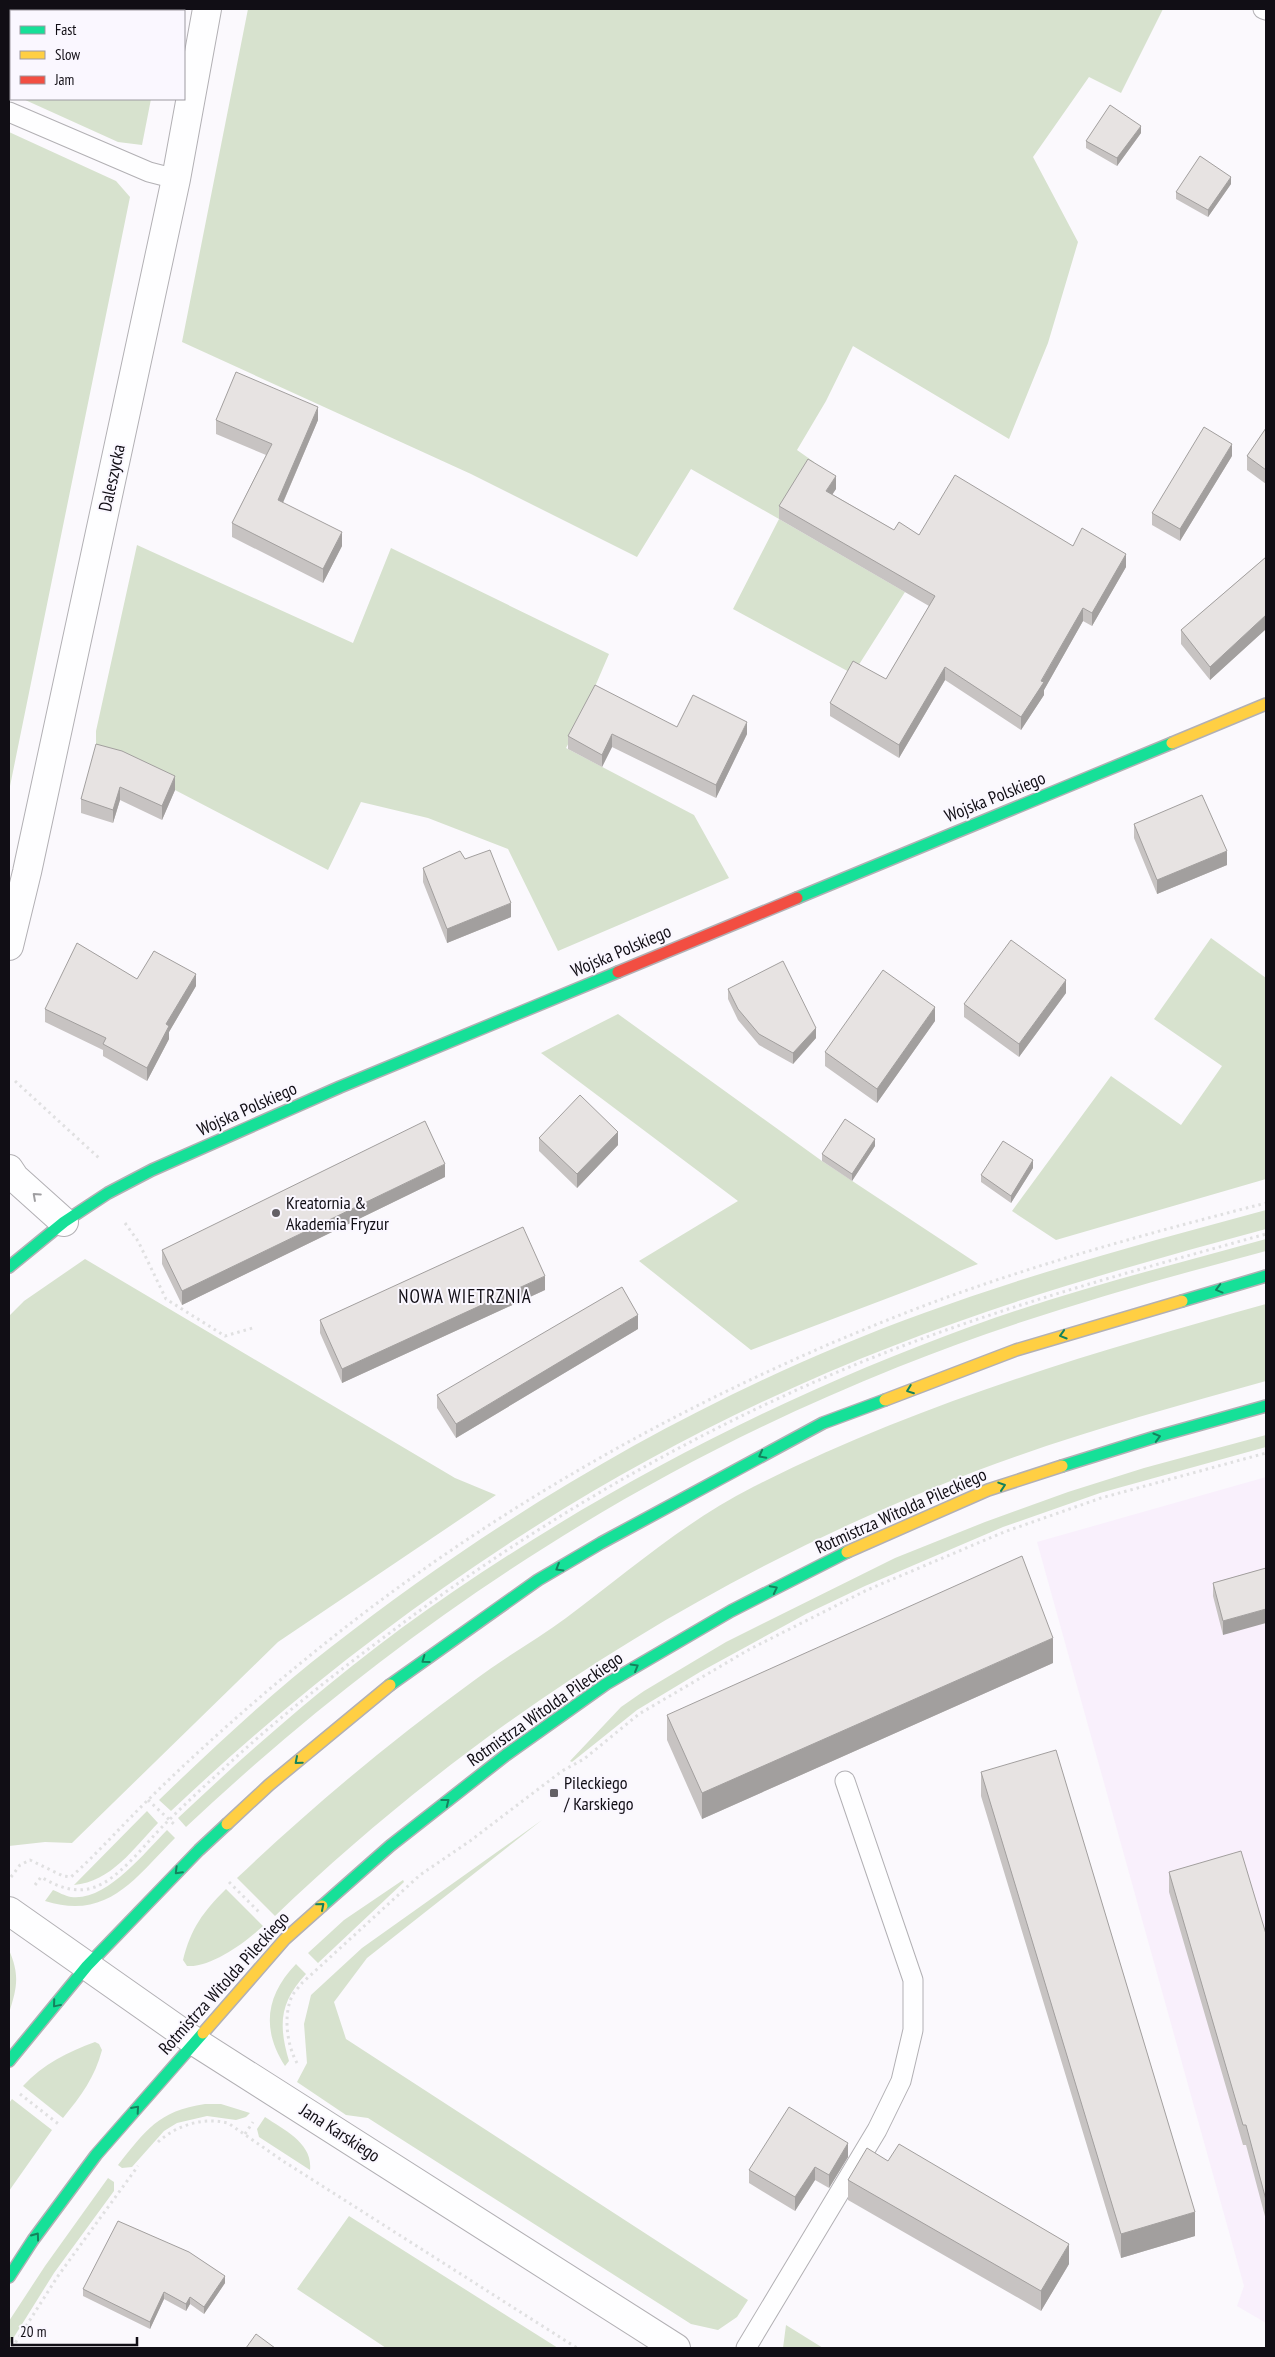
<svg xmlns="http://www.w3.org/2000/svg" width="1275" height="2357" font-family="'PT Sans Narrow',sans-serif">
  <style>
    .commercial { fill: #f9f0fc }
    .green { fill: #d7e2ce }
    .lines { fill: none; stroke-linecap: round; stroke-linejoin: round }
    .lane-casing { stroke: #b2b0b4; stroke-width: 21 }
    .street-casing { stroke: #b2b0b4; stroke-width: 30 }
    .fast-casing { stroke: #b2b0b4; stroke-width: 14 }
    .slow-casing { stroke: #b2b0b4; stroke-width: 14 }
    .jam-casing { stroke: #b2b0b4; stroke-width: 14 }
    .path { stroke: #e0e0e1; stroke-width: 3; stroke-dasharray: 2.5 4; stroke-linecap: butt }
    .lane { stroke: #fefeff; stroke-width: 19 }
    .street { stroke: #fefeff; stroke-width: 28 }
    .fast { stroke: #16e098; stroke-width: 11 }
    .slow { stroke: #ffcf43; stroke-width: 11 }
    .jam { stroke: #f24e42; stroke-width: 11 }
    .wall { fill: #c7c3c2 }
    .shaded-wall { fill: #a29f9e }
    .building { fill: #e7e3e2; stroke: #a29f9e }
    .oneway { stroke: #9f9ea1 }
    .oneway2 { stroke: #14825d }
    .poi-dot { fill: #636066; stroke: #faf7ff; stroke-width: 2 }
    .labels { text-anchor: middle; stroke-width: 4; stroke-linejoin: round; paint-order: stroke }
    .street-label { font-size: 18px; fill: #110e15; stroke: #faf7ff }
    .poi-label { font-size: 18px; fill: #110e15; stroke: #faf7ff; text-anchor: start }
    .neighbourhood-label { font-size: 19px; letter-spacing: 1px; fill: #110e15; stroke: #faf7ff }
  </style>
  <rect width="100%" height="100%" fill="#fbf9fd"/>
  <!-- commercial -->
  <path class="commercial" d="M 1266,1477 L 1266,2323 L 1237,2306 L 1244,2286 L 1037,1542 Z"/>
  <!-- green -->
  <path class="green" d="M 9,9 L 167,9 L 166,11 L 11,11 L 11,93 L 9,92 Z
    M 248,9 L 1163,9 L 1121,93 L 1089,77 L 1033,157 L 1078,242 L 1048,343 L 1009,439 L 853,346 L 826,401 L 797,450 L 814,462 L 779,519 L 905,592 L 853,674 L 733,609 L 779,519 L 691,469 L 637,557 L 471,474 L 182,342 Z
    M 23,99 L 151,99 L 142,145 L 118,142 Z
    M 9,132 L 116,181 L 130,197 L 9,791 Z
    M 137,545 L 353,643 L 391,548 L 609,654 L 578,726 L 566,748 L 694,815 L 729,878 L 558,951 L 508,849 L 428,818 L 361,802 L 328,870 L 175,790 L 96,757 L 96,731 Z
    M 1211,938 L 1266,978 L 1266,1179 L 1056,1240 L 1012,1211 L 1111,1076 L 1181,1125 L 1222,1066 L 1154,1019 Z
    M 618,1014 L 822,1161 L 978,1264 L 751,1350 L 639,1261 L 738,1201 L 541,1053 Z
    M 1266,1210 L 1266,1229 C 1140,1263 1015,1298 893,1346 C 623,1450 380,1613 171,1811 L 159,1800 C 214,1747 270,1694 331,1647 C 509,1508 711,1390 924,1313 C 1036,1272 1151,1241 1266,1210 Z
    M 1266,1239 L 1266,1251 C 1142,1284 1017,1319 898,1367 C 628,1475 397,1629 186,1827 L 178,1818 C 265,1736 355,1658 454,1591 C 616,1481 788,1393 972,1326 C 1068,1291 1168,1266 1266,1239 Z
    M 85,1259 L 455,1478 L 496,1495 L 278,1642 L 72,1843 L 45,1842 L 9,1846 L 9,1316 L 24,1301 Z
    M 1266,1304 L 1266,1381 C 1169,1408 1071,1435 976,1471 C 715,1571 477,1722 275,1916 L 237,1878 C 311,1808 389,1742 472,1682 C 502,1659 536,1640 566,1618 C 628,1572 684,1522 753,1487 C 916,1404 1090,1353 1266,1304 Z
    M 1266,1435 L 1266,1447 L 1100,1493 L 1003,1527 L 865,1586 L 806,1614 L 700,1672 L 637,1710 L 572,1762 L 570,1761 L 621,1707 L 644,1691 L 726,1642 L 895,1558 L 985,1522 L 1068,1492 L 1144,1468 Z
    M 147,1811 L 158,1823 C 134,1848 111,1882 74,1885 Z
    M 542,1820 L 367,1958 L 334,2002 L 346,2039 L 748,2300 L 737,2317 L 718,2330 L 691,2324 L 368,2118 L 346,2115 L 297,2082 L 307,2063 L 304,2024 L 311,1995 L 362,1948 Z
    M 167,1830 L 175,1838 C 135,1878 108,1921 45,1901 L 53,1890 C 58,1892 65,1896 71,1897 C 106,1902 145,1852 167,1830 Z
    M 403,1880 L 404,1882 L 318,1963 L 308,1953 L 344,1920 Z
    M 226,1889 L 263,1926 C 246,1942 211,1968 187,1966 L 183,1960 C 191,1928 203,1912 226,1889 Z
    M 9,1950 C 20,1975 17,1988 9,2013 Z
    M 296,1964 L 306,1974 C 280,2002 278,2024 289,2061 L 285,2066 C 261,2029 266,1995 296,1964 Z
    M 95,2042 L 99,2044 L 102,2050 C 95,2077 81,2096 63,2118 L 23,2086 C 43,2064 68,2052 95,2042 Z
    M 12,2099 L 52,2130 L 9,2191 L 9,2103 Z
    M 205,2104 L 221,2104 L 250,2113 L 246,2117 L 236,2120 L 207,2116 L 177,2123 L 164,2131 L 132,2167 L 122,2168 L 118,2165 C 146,2130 158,2111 205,2104 Z
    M 265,2117 C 284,2130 313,2143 310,2170 L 259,2137 L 257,2129 Z
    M 108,2178 L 114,2182 L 114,2191 L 54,2273 L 9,2345 L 9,2321 L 45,2266 Z
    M 349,2216 L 558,2348 L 386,2348 L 297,2289 Z
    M 786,2325 L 823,2348 L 783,2348 Z"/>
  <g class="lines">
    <defs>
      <path id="lane" d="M 1263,9 L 1266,10
        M 9,112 L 149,172 L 176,179
        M 746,2348 L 877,2130 L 901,2081 L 913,2030 L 913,1980 L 845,1781"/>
      <path id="street" d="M 9,946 L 27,872 L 176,179 L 207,9
        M 9,1169 L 15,1178 L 64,1222
        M 9,1911 L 194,2041 L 676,2348"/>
      <path id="fast" d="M 797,898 L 1172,743
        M 9,1267 L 64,1222 L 108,1193 L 152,1170 L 340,1087 L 618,972
        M 1182,1301 L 1266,1276
        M 1062,1466 L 1155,1437 L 1266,1406
        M 390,1685 L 538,1580 L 601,1543 L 823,1423 L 885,1400
        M 322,1906 L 390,1846 L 506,1755 L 606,1684 L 731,1611 L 847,1552
        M 9,2061 L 87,1966 L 199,1850 L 227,1824
        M 9,2277 L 33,2240 L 96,2155 L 203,2033"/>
      <path id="slow" d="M 1172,743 L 1266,704
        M 885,1400 L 1016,1350 L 1182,1301
        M 847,1552 L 988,1490 L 1062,1466
        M 227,1824 L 269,1785 L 390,1685
        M 203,2033 L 285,1939 L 322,1906"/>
      <path id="jam" d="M 618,972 L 797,898"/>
    </defs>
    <!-- lane casing -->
    <use href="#lane" class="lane-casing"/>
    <!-- street casing -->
    <use href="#street" class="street-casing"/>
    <!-- fast casing -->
    <use href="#fast" class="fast-casing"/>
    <!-- slow casing -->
    <use href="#slow" class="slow-casing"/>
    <!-- jam casing -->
    <use href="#jam" class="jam-casing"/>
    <!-- path -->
    <path class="path" d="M 15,1081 L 99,1158
      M 125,1223 L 138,1241 L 166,1299 L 225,1336 L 256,1327
      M 148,1800 L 175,1825
      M 11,1877 L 20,1865 L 30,1860 L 63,1876 L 71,1877 C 99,1852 123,1824 150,1798 C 205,1744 263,1693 323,1645 C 501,1502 705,1390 918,1308 C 1031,1265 1149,1233 1266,1203
      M 229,1882 L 260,1913
      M 35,1885 L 41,1877 C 58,1887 76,1894 95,1887 C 120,1878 145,1844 164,1825 C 182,1807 201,1789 220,1772 C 274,1721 332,1676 391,1632 C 540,1519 718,1417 892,1350 C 1014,1303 1140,1269 1266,1234
      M 297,2063 C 287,2045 283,2016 292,1996 C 294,1992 299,1987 302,1983 L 420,1875 L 470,1841 L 562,1771 L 584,1759 L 639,1714 L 750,1649 L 867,1590 L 1004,1532 L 1101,1498 L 1266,1453
      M 20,2094 L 61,2126
      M 245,2134 L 253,2122
      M 158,2142 C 177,2125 202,2117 228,2123 L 283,2161 L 577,2348
      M 12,2348 L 58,2276 L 138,2166"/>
    <!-- lane -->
    <use href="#lane" class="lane"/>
    <!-- street -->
    <use href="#street" class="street"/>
    <!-- fast -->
    <use href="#fast" class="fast"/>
    <!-- slow -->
    <use href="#slow" class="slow"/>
    <!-- jam -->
    <use href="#jam" class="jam"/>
  </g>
  <!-- wall -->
  <path class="wall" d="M 1141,133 L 1117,166 L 1086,148 L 1086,141 Z
    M 1231,184 L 1208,217 L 1176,199 L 1176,192 Z
    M 216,420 L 318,420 L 283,503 L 342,546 L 323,583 L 232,537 L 232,523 L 266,455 L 216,434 Z
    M 1266,428 L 1266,484 L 1247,470 L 1247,456 Z
    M 1232,456 L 1180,541 L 1152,525 L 1152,513 Z
    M 836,489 L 832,494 L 894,530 L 919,535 L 1073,546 L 1126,567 L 1092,626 L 1083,621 L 1044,690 L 1044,695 L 1021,730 L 945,680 L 899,758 L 830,716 L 830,703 L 886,679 L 929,606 L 779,519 L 779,506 Z
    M 1266,557 L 1266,629 L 1210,680 L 1181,644 L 1181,630 Z
    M 677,727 L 747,734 L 716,798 L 612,747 L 602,767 L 568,749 L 568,736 Z
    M 122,751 L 175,790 L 162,820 L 120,800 L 113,823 L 81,813 L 81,799 Z
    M 1134,824 L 1227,865 L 1157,894 L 1134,838 Z
    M 465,859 L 511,917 L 447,943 L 423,882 L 423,868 Z
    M 137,979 L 196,986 L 169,1032 L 169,1039 L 147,1081 L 103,1056 L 103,1050 L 45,1022 L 45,1009 Z
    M 728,989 L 816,1038 L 793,1064 L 759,1045 L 738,1020 L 728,999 Z
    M 1066,993 L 1019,1057 L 964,1017 L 964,1004 Z
    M 935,1021 L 877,1103 L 825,1066 L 825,1052 Z
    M 539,1138 L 618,1145 L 577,1188 L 539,1151 Z
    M 875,1146 L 852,1181 L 822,1161 L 822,1154 Z
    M 1033,1168 L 1011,1203 L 981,1182 L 981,1175 Z
    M 445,1177 L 182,1305 L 162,1264 L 162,1250 Z
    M 545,1290 L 342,1383 L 320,1333 L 320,1320 Z
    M 638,1329 L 456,1438 L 437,1408 L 437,1395 Z
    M 1266,1568 L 1223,1635 L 1213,1596 L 1213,1583 Z
    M 1053,1663 L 702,1819 L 667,1740 L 667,1715 Z
    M 981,1772 L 1195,2236 L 1121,2258 L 981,1796 Z
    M 1169,1872 L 1266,1934 L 1266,2220 L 1246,2145 L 1243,2145 L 1169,1892 Z
    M 848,2157 L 829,2188 L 815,2180 L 795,2211 L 749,2183 L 749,2170 Z
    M 888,2161 L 1069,2264 L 1041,2311 L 848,2200 L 848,2180 Z
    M 225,2283 L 204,2314 L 190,2304 L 186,2311 L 164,2299 L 150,2329 L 83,2296 L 83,2289 Z"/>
  <!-- shaded-wall -->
  <path class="shaded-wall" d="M 1141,126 L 1141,133 L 1117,166 L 1117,158 Z
    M 1231,177 L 1231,184 L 1208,217 L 1208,210 Z
    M 318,407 L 318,420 L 278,514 L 278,500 Z
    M 1232,444 L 1232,456 L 1180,541 L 1180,529 Z
    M 836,476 L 836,489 L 826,504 L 826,491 Z
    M 342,532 L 342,546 L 323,583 L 323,569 Z
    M 1126,554 L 1126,567 L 1092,626 L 1092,613 Z
    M 1083,608 L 1083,621 L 1044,690 L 1044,695 L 1021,730 L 1021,717 Z
    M 1266,615 L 1266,629 L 1210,680 L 1210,667 Z
    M 945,667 L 945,680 L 899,758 L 899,745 Z
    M 747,722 L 747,734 L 716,798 L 716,785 Z
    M 612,734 L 612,747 L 602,767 L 602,755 Z
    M 175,776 L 175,790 L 162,820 L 162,806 Z
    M 120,787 L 120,800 L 113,823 L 113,810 Z
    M 1227,851 L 1227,865 L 1157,894 L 1157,880 Z
    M 511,903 L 511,917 L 447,943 L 447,929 Z
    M 196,974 L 196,986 L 169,1032 L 169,1039 L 147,1081 L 147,1068 L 166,1024 Z
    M 1066,980 L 1066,993 L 1019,1057 L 1019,1044 Z
    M 935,1007 L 935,1021 L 877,1103 L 877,1089 Z
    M 816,1028 L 816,1038 L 793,1064 L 793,1053 Z
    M 618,1132 L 618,1145 L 577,1188 L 577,1174 Z
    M 875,1139 L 875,1146 L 852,1181 L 852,1174 Z
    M 1033,1160 L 1033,1168 L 1011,1203 L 1011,1196 Z
    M 445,1164 L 445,1177 L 182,1305 L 182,1291 Z
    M 545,1276 L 545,1290 L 342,1383 L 342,1369 Z
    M 638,1315 L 638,1329 L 456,1438 L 456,1424 Z
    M 1266,1609 L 1266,1623 L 1223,1635 L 1223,1621 Z
    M 1053,1638 L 1053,1663 L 702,1819 L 702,1793 Z
    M 848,2143 L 848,2157 L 829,2188 L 829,2175 Z
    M 815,2167 L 815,2180 L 795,2211 L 795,2197 Z
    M 1195,2212 L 1195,2236 L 1121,2258 L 1121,2234 Z
    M 1069,2244 L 1069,2264 L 1041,2311 L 1041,2291 Z
    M 225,2276 L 225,2283 L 204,2314 L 204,2307 Z
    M 164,2292 L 164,2299 L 150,2329 L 150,2322 Z
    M 190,2297 L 190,2304 L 186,2311 L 186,2304 Z"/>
  <!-- building -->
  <path class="building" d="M 1110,105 L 1141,126 L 1117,158 L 1086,141 Z
    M 1200,156 L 1231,177 L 1208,210 L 1176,192 Z
    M 236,372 L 318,407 L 278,500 L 342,532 L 323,569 L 232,523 L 272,444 L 216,420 Z
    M 1204,427 L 1232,444 L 1180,529 L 1152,513 Z
    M 1266,428 L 1266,470 L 1247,456 Z
    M 808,459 L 836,476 L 826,491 L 894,530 L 899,522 L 919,535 L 955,475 L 1073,546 L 1082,528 L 1126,554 L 1092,613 L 1083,608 L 1041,681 L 1044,682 L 1021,717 L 945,667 L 899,745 L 830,703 L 853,661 L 886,679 L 935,596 L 779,506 Z
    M 1266,557 L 1266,615 L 1210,667 L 1181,630 Z
    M 595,685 L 677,727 L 693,695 L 747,722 L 716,785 L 612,734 L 602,755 L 568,736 Z
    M 96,744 L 122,751 L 175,776 L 162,806 L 120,787 L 113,810 L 81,799 Z
    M 1202,795 L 1227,851 L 1157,880 L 1134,824 Z
    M 490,850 L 511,903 L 447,929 L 423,868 L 460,851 L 465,859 Z
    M 1011,940 L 1066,980 L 1019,1044 L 964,1004 Z
    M 77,943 L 137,979 L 154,951 L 196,974 L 166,1024 L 169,1026 L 147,1068 L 103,1044 L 106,1038 L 45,1009 Z
    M 783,961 L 816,1028 L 793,1053 L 759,1034 L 738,1009 L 728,989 Z
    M 883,970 L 935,1007 L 877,1089 L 825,1052 Z
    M 580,1095 L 618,1132 L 577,1174 L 539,1138 Z
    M 845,1119 L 875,1139 L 852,1174 L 822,1154 Z
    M 425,1121 L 445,1164 L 182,1291 L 162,1250 Z
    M 1003,1141 L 1033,1160 L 1011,1196 L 981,1175 Z
    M 523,1227 L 545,1276 L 342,1369 L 320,1320 Z
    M 622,1287 L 638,1315 L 456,1424 L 437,1395 Z
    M 1022,1556 L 1053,1638 L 702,1793 L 667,1715 Z
    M 1266,1568 L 1266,1609 L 1223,1621 L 1213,1583 Z
    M 1056,1750 L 1195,2212 L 1121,2234 L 981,1772 Z
    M 1241,1851 L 1266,1934 L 1266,2200 L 1246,2125 L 1243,2125 L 1169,1872 Z
    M 789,2107 L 848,2143 L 829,2175 L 815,2167 L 795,2197 L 749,2170 Z
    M 899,2144 L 1069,2244 L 1041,2291 L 848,2180 L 867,2148 L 888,2161 Z
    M 118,2221 L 189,2252 L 225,2276 L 204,2307 L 190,2297 L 186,2304 L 164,2292 L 150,2322 L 83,2289 Z
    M 256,2334 L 275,2348 L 246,2348 Z"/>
  <!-- one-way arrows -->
  <defs><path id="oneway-chevron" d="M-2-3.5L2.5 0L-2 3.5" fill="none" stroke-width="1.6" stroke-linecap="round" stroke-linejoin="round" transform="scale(1.25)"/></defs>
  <use class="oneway" href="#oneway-chevron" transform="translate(36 1196) rotate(-138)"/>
  <g class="oneway2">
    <use href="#oneway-chevron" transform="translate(1219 1289) rotate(165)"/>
    <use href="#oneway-chevron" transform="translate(1063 1335) rotate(163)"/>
    <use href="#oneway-chevron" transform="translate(910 1390) rotate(159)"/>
    <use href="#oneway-chevron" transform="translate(1157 1437) rotate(-16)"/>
    <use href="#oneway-chevron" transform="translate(762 1455) rotate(152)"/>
    <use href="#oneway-chevron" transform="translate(1002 1486) rotate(-18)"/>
    <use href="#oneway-chevron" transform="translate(559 1568) rotate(149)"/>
    <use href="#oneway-chevron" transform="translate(774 1589) rotate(-27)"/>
    <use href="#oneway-chevron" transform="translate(425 1660) rotate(144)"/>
    <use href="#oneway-chevron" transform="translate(635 1667) rotate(-30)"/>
    <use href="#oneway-chevron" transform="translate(298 1761) rotate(139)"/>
    <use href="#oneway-chevron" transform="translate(446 1802) rotate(-38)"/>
    <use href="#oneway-chevron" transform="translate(178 1871) rotate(135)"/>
    <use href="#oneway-chevron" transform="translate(321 1906) rotate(-41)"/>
    <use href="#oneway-chevron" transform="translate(56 2004) rotate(130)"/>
    <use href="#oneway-chevron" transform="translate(136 2109) rotate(-49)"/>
    <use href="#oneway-chevron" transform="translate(36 2236) rotate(-54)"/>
  </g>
  <!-- markers -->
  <g class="poi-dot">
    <circle cx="276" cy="1213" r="5"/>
    <rect x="549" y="1788" width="10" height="10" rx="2.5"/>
  </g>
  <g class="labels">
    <!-- street labels -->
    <g class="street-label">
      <text transform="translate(112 478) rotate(-78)" y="6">Daleszycka</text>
      <text transform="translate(995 797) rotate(-22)" y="6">Wojska Polskiego</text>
      <text transform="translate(621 951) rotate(-23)" y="6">Wojska Polskiego</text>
      <text transform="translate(247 1109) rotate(-24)" y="6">Wojska Polskiego</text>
      <text transform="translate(901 1511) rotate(-24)" y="6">Rotmistrza Witolda Pileckiego</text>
      <text transform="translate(545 1709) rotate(-35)" y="6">Rotmistrza Witolda Pileckiego</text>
      <text transform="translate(224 1983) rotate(-48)" y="6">Rotmistrza Witolda Pileckiego</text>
      <text transform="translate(340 2133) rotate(33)" y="6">Jana Karskiego</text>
    </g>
    <!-- poi labels -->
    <g class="poi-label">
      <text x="286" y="1209">Kreatornia &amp;<tspan x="286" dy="21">Akademia Fryzur</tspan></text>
      <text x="564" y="1789">Pileckiego<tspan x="564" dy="21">/ Karskiego</tspan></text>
    </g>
    <!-- neighbourhood labels -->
    <g class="neighbourhood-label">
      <text x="465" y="1303">NOWA WIETRZNIA</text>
    </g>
  </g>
  <!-- border -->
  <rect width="1275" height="2357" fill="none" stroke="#110e15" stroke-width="20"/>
  <!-- legend -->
  <rect x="10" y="10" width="175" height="90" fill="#faf7ff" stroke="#9d9aa1"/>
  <rect x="20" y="26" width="25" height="8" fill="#16e098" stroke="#9d9aa1"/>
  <text x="55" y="35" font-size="15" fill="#110e15">Fast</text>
  <rect x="20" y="51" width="25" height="8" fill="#ffcf43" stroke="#9d9aa1"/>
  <text x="55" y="60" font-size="15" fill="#110e15">Slow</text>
  <rect x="20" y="76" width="25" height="8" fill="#f24e42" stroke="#9d9aa1"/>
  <text x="55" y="85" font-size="15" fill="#110e15">Jam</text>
  <!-- scale -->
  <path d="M12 2337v8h125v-8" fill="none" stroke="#110e15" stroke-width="2.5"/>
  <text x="20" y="2337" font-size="15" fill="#110e15" stroke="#faf7ff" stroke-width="4" paint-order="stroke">20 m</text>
</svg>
